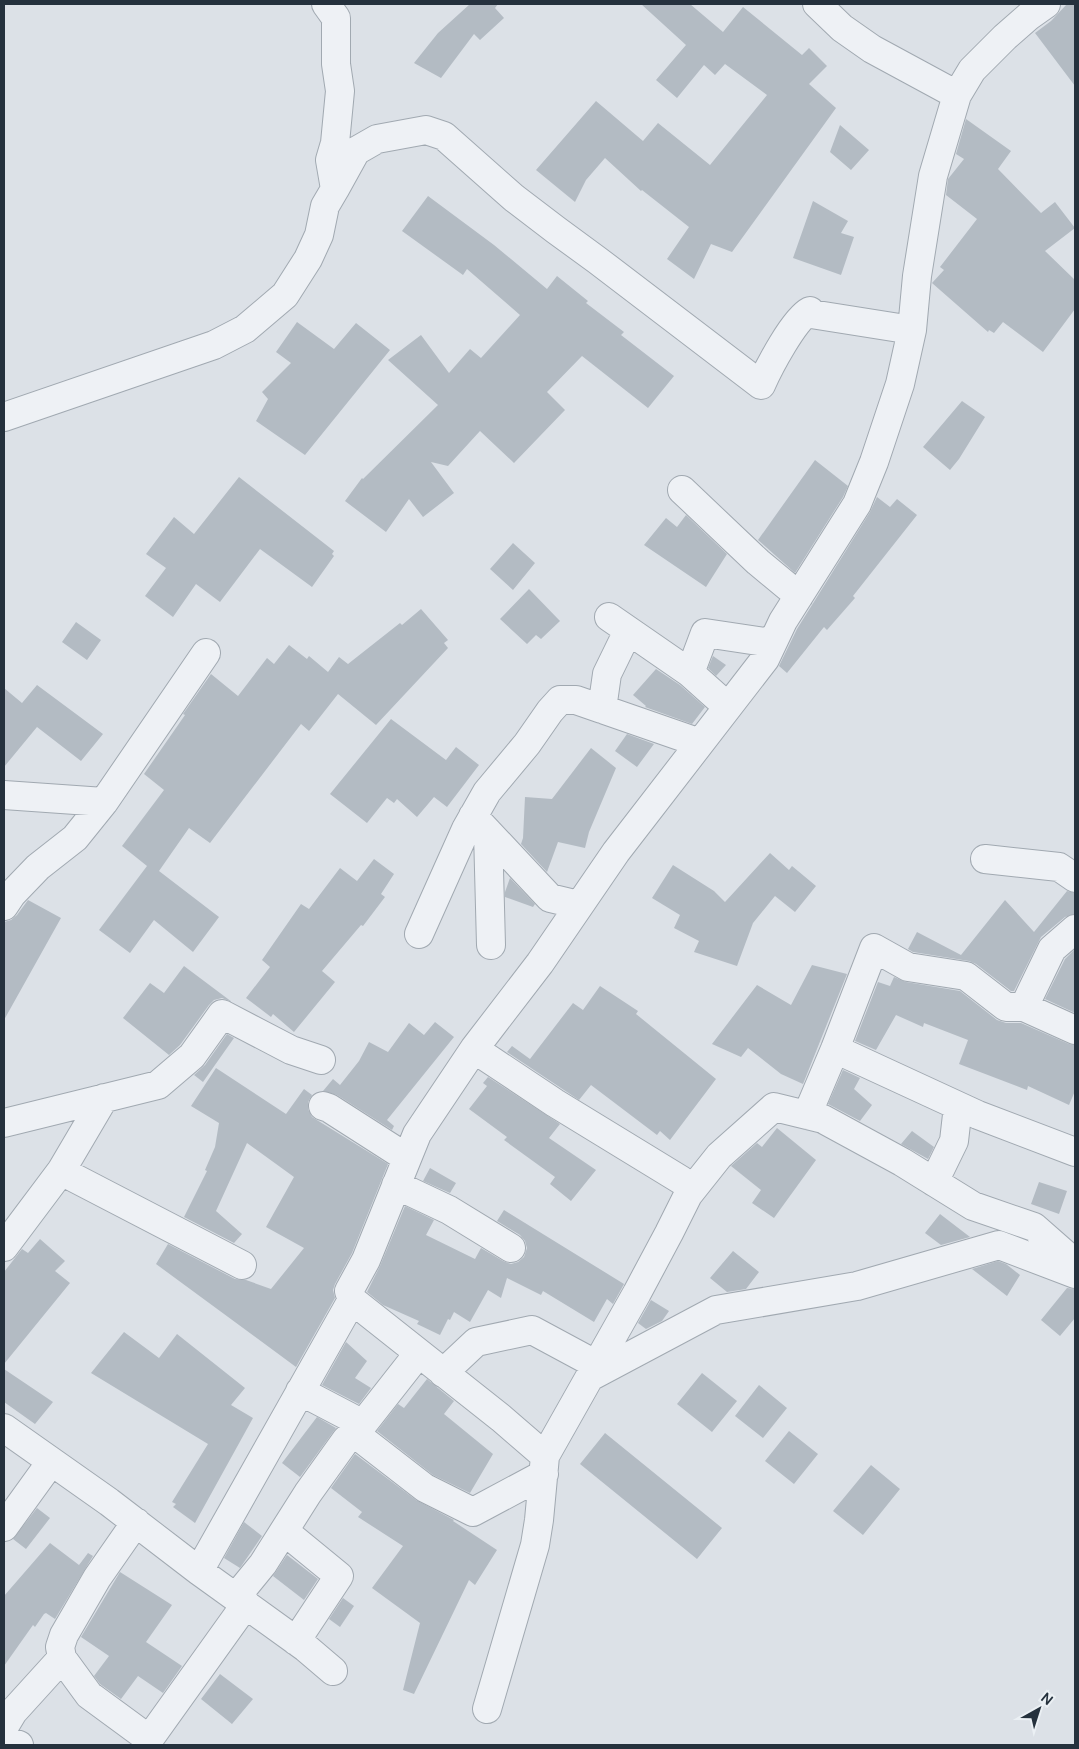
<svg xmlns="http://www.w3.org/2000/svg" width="1079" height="1749" font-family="Manrope,sans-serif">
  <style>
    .building { fill: #b3bbc3 }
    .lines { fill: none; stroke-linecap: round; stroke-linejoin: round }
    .minor-casing { stroke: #a1a9b1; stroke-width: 30 }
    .minor { stroke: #eef1f5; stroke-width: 28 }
  </style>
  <rect width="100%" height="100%" fill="#dce1e7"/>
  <!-- building -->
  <path class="building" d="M 470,4 L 498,4 L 495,8 L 504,18 L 480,40 L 474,34 L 441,78 L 414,63 L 438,33 Z
    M 641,4 L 690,4 L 723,32 L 743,7 L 802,55 L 809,48 L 827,66 L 809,84 L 836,108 L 732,252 L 711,244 L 694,279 L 667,259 L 689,227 L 642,190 L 641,191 L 605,158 L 586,180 L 575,202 L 536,170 L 596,101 L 643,141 L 658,123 L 710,165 L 767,95 L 725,64 L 715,75 L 704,65 L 677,98 L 656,80 L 686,45 Z
    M 1067,4 L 1075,4 L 1075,86 L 1035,33 L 1051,21 Z
    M 966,119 L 1011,151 L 998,169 L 1041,213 L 1055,202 L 1075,228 L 1045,251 L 1075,280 L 1075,309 L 1043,352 L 1003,322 L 994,333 L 989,330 L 988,332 L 932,283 L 944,270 L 940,267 L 977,219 L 946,195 L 948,179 L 964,159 L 956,154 Z
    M 840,125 L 869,150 L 851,170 L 830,152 Z
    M 428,196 L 494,245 L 547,289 L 557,276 L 588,301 L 586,303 L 624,332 L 621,335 L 674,376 L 648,408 L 582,356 L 547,392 L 565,410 L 514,463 L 480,431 L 448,466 L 431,462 L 454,493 L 423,517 L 409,499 L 386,532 L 345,501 L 362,478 L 363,479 L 438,405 L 388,360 L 421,335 L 449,373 L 470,349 L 481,358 L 520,315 L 467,269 L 463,275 L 402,231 Z
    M 813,201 L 848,221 L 841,233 L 854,237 L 841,275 L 793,258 Z
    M 297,322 L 334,349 L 356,323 L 390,350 L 305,455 L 256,421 L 268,399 L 262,392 L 291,363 L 276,352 Z
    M 962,401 L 985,417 L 959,459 L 950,470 L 923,447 Z
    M 815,460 L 848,486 L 843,497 L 795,573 L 758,540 Z
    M 239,477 L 334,551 L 332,554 L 334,556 L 312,587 L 260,549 L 220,602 L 196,584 L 173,617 L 145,596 L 166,568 L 146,554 L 174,517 L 194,534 Z
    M 877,497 L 890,507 L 897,499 L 917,515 L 853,596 L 855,598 L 827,630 L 824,627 L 787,673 L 779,666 L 797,629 L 870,512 Z
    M 686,515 L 727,554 L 706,587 L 644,545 L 666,518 L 677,527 Z
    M 513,543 L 535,563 L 513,590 L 490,569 Z
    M 529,589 L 560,621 L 541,639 L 536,635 L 527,644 L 500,619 Z
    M 421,609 L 448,640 L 444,643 L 448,648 L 376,725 L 338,694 L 309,731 L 301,724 L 210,843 L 189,828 L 159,871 L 219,917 L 193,952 L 154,920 L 130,953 L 99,930 L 147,866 L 122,846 L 164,790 L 144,774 L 185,715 L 183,714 L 211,674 L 238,696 L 267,658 L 274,664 L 289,645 L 307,659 L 309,656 L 328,672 L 339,657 L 348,664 L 400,623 L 402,625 Z
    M 76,622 L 101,640 L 87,660 L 62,642 Z
    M 713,656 L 726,665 L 716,676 L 708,668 Z
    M 656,669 L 680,685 L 705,707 L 692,724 L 645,707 L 646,706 L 633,695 Z
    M 37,685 L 103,734 L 81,761 L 37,727 L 4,767 L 4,688 L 22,703 Z
    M 391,719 L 446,760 L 456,747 L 479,765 L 447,807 L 434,797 L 417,817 L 397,799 L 394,803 L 387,798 L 367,823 L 330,794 Z
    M 627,734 L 654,744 L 637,767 L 615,751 Z
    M 591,748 L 616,768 L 589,832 L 585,848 L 558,842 L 547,872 L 521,844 L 523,838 L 525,797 L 552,799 Z
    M 770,853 L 789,870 L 792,866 L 816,886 L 795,912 L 775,896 L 753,923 L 737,966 L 694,952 L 699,941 L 674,928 L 680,915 L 652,898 L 673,865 L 714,891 L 725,902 Z
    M 374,859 L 394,874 L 381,894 L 385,897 L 363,926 L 361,925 L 322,971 L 335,982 L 294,1032 L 273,1014 L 271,1017 L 246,998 L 270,967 L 262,960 L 301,904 L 309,909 L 340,868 L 357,881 Z
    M 510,878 L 535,904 L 533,907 L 505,897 L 505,892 Z
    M 1067,891 L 1075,893 L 1075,914 L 1065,917 L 1041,937 L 1014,991 L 1011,991 L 976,964 L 969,961 L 913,952 L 908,949 L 917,932 L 961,955 L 1005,900 L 1034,932 Z
    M 28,900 L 61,918 L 4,1020 L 4,922 L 11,920 L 17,915 Z
    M 1075,949 L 1075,1013 L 1045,999 L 1065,959 Z
    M 812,965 L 847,974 L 803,1084 L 781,1074 L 748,1048 L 741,1057 L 712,1044 L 757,985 L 791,1005 Z
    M 184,966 L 232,1002 L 222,998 L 214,1000 L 209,1005 L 180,1045 L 169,1055 L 123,1018 L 150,983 L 164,993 Z
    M 894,977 L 906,982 L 960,991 L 997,1020 L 1006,1023 L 1021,1023 L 1069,1044 L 1075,1045 L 1075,1091 L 1069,1105 L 1028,1086 L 1027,1090 L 959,1064 L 968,1040 L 924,1023 L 923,1027 L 896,1015 L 876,1050 L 855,1041 L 878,982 L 890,986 Z
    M 600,986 L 638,1011 L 636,1014 L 716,1079 L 670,1140 L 660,1131 L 657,1135 L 591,1085 L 579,1100 L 507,1052 L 512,1046 L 530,1059 L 573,1003 L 583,1010 Z
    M 435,1022 L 454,1037 L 387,1120 L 394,1126 L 392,1130 L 337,1095 L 323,1091 L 333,1079 L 340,1085 L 359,1061 L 369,1042 L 388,1052 L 409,1023 L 424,1035 Z
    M 227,1034 L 234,1038 L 203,1082 L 194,1075 L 205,1065 Z
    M 216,1068 L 286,1114 L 304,1089 L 312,1095 L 308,1102 L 308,1109 L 312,1117 L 388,1164 L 352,1253 L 335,1284 L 333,1290 L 335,1298 L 296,1367 L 156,1264 L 168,1244 L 235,1279 L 246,1280 L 271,1289 L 304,1248 L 266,1227 L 294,1177 L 247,1143 L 216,1211 L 242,1234 L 234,1243 L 184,1217 L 207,1171 L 205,1170 L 215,1147 L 219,1123 L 191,1106 Z
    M 843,1070 L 860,1078 L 854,1089 L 872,1105 L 860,1121 L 828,1104 Z
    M 488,1077 L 560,1124 L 549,1138 L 596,1170 L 571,1201 L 550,1184 L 555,1177 L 504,1140 L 507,1137 L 469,1109 L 487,1086 L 483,1083 Z
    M 777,1128 L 816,1160 L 774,1218 L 752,1203 L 761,1190 L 731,1166 L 757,1143 L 762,1147 Z
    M 912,1131 L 934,1147 L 928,1159 L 901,1144 Z
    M 430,1168 L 456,1183 L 450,1193 L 423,1181 Z
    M 1039,1182 L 1067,1191 L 1059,1214 L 1031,1204 Z
    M 405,1206 L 434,1220 L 426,1235 L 475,1259 L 481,1248 L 503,1261 L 511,1264 L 518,1262 L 524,1257 L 527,1248 L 525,1241 L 520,1235 L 497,1221 L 504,1210 L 624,1284 L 613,1304 L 607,1299 L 594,1322 L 543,1291 L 541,1295 L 507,1278 L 501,1298 L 488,1290 L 470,1322 L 454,1312 L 450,1320 L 448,1319 L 440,1335 L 417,1324 L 419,1321 L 383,1305 L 367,1292 L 380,1266 Z
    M 940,1214 L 970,1237 L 941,1245 L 925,1233 Z
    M 40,1239 L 65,1261 L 55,1271 L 70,1283 L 4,1364 L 4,1272 L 22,1249 L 28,1253 Z
    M 733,1251 L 759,1272 L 746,1289 L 727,1292 L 710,1278 Z
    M 998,1261 L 1006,1264 L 1020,1275 L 1007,1296 L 972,1269 Z
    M 1067,1288 L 1075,1289 L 1075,1318 L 1060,1336 L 1041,1320 Z
    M 651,1300 L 669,1311 L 662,1321 L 646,1329 L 638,1323 Z
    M 124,1332 L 159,1358 L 177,1334 L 245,1388 L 231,1405 L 253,1418 L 195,1523 L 173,1507 L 176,1504 L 172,1502 L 208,1444 L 91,1373 Z
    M 346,1342 L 367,1361 L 355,1378 L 371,1388 L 359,1404 L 322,1385 Z
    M 4,1369 L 53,1402 L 35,1424 L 4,1402 Z
    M 702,1373 L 737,1401 L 712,1432 L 677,1404 Z
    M 427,1379 L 454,1401 L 444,1414 L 493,1454 L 470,1493 L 433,1475 L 377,1431 L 398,1404 L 404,1408 Z
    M 759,1385 L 787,1408 L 763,1438 L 735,1416 Z
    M 317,1417 L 336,1428 L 300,1477 L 282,1463 Z
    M 789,1431 L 818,1454 L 794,1484 L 765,1461 Z
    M 605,1433 L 722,1528 L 697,1559 L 580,1464 Z
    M 355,1454 L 416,1500 L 454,1520 L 453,1521 L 497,1550 L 475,1585 L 469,1580 L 414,1694 L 403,1690 L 420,1623 L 372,1588 L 403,1546 L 358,1517 L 362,1512 L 331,1488 Z
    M 871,1465 L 900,1489 L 863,1535 L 833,1511 Z
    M 37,1508 L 50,1518 L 26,1549 L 13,1539 Z
    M 244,1522 L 262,1536 L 240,1568 L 224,1558 Z
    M 50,1543 L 79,1565 L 88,1553 L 93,1556 L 55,1619 L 46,1613 L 44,1614 L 35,1627 L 33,1625 L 4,1666 L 4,1596 Z
    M 287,1555 L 318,1579 L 304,1600 L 273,1576 Z
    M 120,1572 L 172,1605 L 146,1642 L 182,1666 L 163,1693 L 138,1676 L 121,1699 L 100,1684 L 94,1676 L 109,1656 L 81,1637 Z
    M 343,1598 L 354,1606 L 340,1627 L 329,1619 Z
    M 220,1674 L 253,1699 L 232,1724 L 201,1699 Z"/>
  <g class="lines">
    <defs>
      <path id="minor" d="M 817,4 L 842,28 L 872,49 L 957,95
        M 335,189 L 356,151 L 377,139 L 426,130 L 444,136 L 514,198 L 556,230 L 597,260 L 761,385 C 769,367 794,319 810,311 L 811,314 L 912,330
        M 4,417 L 214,345 L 245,329 L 285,295 L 308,259 L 319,235 L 325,206 L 335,189 L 330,160 L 335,143 L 340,91 L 336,64 L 336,18 L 326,4
        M 682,490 L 758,562 L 799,596
        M 609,617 L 690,673 L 728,707
        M 690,673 L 705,633 L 772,643
        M 602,709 L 607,674 L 628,631
        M 4,795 L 104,802
        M 473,816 L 550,898 L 579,905
        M 488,832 L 491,945
        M 985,859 L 1059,867 L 1075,878
        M 4,906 L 12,894 L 38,867 L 75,838 L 104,802 L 206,653
        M 419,934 L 466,829 L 487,792 L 527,744 L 550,711 L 560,700 L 576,700 L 700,743
        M 1024,1007 L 1052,949 L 1075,929
        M 474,1049 L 555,1103 L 681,1180 L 687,1186 L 688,1195 L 669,1233 L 637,1293 L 545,1456
        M 835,1049 L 978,1115 L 1075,1152
        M 323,1106 L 329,1108 L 407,1158
        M 807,1115 L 835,1049 L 874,948 L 908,967 L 966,976 L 1006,1007 L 1024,1007 L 1075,1030
        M 4,1123 L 158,1085 L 192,1056 L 222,1014 L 291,1050 L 321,1060
        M 61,1171 L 242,1265
        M 934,1182 L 954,1141 L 958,1106
        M 396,1185 L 449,1210 L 511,1248
        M 688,1195 L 719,1156 L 774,1107 L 823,1119 L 902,1162 L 973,1206 L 1034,1227 L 1075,1263
        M 4,1247 L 61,1171 L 104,1098
        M 352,1300 L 501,1418 L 545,1456 L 539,1520 L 535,1545 L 487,1709
        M 443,1373 L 476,1342 L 532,1330 L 597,1365
        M 590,1377 L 716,1310 L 857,1286 L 999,1245 L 1075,1274
        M 300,1391 L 363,1424
        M 4,1428 L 109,1502 L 199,1571 L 306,1648 L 333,1671
        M 354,1433 L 425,1488 L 473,1512 L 544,1474
        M 136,1522 L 97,1578 L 64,1635 L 60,1647 L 62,1658 L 89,1695 L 149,1739
        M 4,1527 L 51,1462
        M 284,1531 L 339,1576 L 296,1641
        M 199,1571 L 352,1300 L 349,1291 L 366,1260 L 417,1134 L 474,1049 L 540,963 L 616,852 L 765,659 L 783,621 L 857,504 L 874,462 L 900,384 L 912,330 L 917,276 L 933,176 L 957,95 L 972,70 L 1005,37 L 1029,16 L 1046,4
        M 236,1597 L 263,1564 L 308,1493 L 346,1440 L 363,1424 L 418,1354
        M 4,1727 L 13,1712 L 62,1658
        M 4,1740 L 19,1745
        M 145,1745 L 246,1604"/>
    </defs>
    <!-- minor casing -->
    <use href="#minor" class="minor-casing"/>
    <!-- minor -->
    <use href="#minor" class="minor"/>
  </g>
  <!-- border -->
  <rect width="1079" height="1749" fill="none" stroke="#25313d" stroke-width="10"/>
  <!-- north arrow -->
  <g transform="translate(1039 1709) rotate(39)" stroke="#ebf0f4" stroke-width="4" paint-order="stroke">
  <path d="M0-4L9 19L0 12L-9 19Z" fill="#25313d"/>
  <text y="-8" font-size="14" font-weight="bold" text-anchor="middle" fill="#25313d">N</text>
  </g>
</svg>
